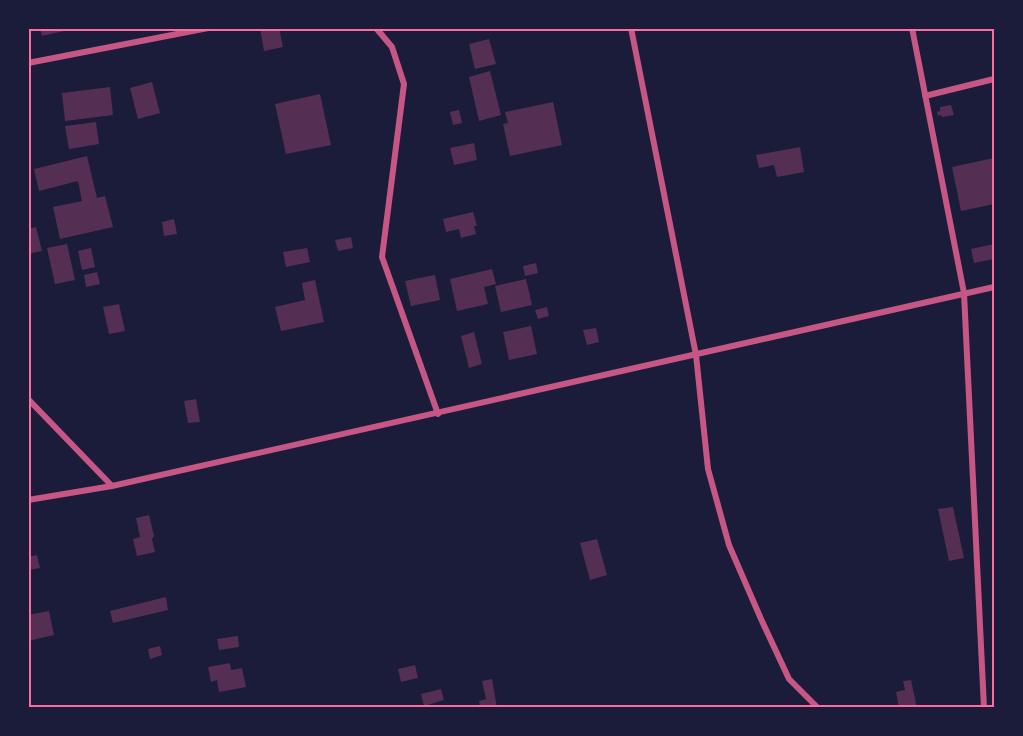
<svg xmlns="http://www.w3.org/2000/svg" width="1023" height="736" font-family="Quicksand,sans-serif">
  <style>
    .building { fill: #542f53 }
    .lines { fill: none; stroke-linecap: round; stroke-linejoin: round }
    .minor { stroke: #c65784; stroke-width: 6 }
    .neatline { fill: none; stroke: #ff6b9d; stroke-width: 2 }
  </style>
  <rect width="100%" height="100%" fill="#1b1b3a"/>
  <!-- building -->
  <path class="building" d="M 40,28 L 63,28 L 64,31 L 42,36 Z
    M 260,28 L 279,28 L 283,47 L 264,51 Z
    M 489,39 L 496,64 L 475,69 L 469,44 Z
    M 490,71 L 501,115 L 479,121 L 469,77 Z
    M 152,82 L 160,113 L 138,119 L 130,88 Z
    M 110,87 L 113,115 L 65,121 L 62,93 Z
    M 320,94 L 331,145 L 286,154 L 275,104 Z
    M 553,102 L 562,145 L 510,156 L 503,124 L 508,123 L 505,112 Z
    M 951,105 L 954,115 L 942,117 L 941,115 L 938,116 L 937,112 L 940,111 L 940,107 Z
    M 459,110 L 462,123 L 453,125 L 450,112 Z
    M 96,122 L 99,144 L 69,149 L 65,126 Z
    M 474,143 L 477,160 L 454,165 L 450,148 Z
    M 800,147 L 804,172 L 777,177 L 774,165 L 759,168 L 756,155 Z
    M 87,156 L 97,198 L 105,196 L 113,227 L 60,239 L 53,207 L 82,201 L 78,181 L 39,191 L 34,169 Z
    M 994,158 L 994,204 L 961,211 L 952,167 Z
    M 473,212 L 477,226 L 474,226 L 476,234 L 461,238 L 459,229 L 446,232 L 443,219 Z
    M 174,219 L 177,234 L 164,236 L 162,222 Z
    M 36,227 L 42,251 L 28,254 L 28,229 Z
    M 351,237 L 353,248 L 338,251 L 335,240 Z
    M 67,244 L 75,280 L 55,284 L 47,248 Z
    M 994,244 L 994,259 L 974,263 L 971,249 Z
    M 91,248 L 95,267 L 82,270 L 78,251 Z
    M 307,248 L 310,262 L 286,267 L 283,252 Z
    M 536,263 L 538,273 L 525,276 L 523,266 Z
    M 492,269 L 496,284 L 484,287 L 488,304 L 457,311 L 450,279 Z
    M 97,272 L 100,284 L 86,287 L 84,275 Z
    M 435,275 L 440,300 L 411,306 L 405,281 Z
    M 526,279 L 532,305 L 501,312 L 495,286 Z
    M 315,280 L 324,322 L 281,331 L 275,307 L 305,300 L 302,283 Z
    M 119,304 L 125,331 L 109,334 L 103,307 Z
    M 547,307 L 549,316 L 538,319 L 535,310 Z
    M 531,326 L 537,354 L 509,360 L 503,332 Z
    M 596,328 L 599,342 L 587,345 L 583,330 Z
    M 474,332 L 482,364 L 469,368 L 461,336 Z
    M 196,399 L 200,422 L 188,423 L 184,401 Z
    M 953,507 L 964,558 L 949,561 L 938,509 Z
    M 149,515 L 154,536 L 152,539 L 155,552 L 137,556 L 133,539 L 140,537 L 136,518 Z
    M 597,539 L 607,575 L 590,580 L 580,543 Z
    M 37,555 L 40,568 L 28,570 L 28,557 Z
    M 166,597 L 168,610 L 113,623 L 110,611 Z
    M 49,611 L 54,635 L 28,641 L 28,615 Z
    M 238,636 L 239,647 L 219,650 L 217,639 Z
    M 160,646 L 162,655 L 150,659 L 148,649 Z
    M 230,663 L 231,670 L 242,668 L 246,687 L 219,692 L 217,680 L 211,682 L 208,667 Z
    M 415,665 L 418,678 L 401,682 L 398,669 Z
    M 492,679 L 497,708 L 480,708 L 479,701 L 486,699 L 482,681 Z
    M 911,680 L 917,708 L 899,708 L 896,692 L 905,690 L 903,681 Z
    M 441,689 L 444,700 L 424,706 L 421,694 Z"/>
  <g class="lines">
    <!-- minor -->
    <path class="minor" d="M 376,28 L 392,47 L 404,84 L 382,257 L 438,414
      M 631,28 L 696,355 L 708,469 L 729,545 L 761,619 L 789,679 L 818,708
      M 912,28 L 964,293 L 984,708
      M 28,63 L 208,28
      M 925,96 L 994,79
      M 28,399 L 112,486
      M 28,500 L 112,486 L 994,287"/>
  </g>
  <!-- border -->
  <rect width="1023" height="736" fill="none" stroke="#1b1b3a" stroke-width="60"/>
  <rect x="30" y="30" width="963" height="676" class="neatline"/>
</svg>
